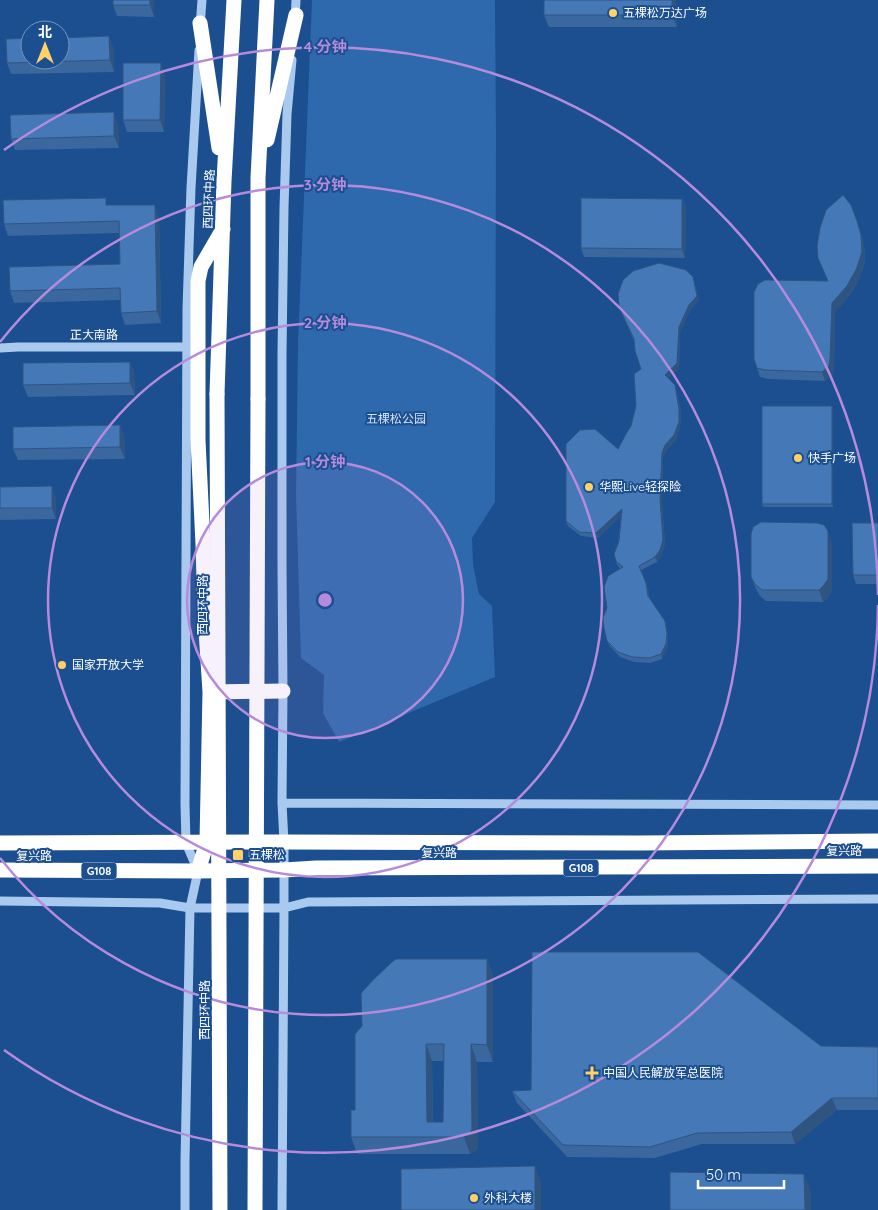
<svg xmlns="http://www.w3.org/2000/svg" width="878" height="1210" font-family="Quicksand,'Noto Sans SC',sans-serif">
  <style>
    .green { fill: #2e69ad }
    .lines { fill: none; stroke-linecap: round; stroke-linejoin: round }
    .minor { stroke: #a9c9ee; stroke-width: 9 }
    .highway { stroke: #fff; stroke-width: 15 }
    .highway-bridge { stroke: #fff; stroke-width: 15 }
    .wall { fill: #3a679d; fill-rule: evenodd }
    .shaded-wall { fill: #305480 }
    .building { fill: #4478b7; stroke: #305480; fill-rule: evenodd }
    .ring { fill: none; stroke: #b68bdc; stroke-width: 2.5 }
    .poi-dot { fill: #ffd166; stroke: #1b4f8f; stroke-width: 2 }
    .labels { text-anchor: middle; stroke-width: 4; stroke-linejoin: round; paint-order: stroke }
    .shield { fill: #1b4f8f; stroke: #bbcadd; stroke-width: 1 }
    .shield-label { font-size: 11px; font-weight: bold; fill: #fff }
    .poi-label { font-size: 12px; fill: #fff; stroke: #1b4f8f; text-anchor: start }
    .street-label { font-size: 12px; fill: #fff; stroke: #1b4f8f }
    .park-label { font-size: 12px; fill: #cfe3fa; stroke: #1b4f8f }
    .centre { fill: #b68bdc; stroke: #1b4f8f; stroke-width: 2.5 }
    .ring-label { font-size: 15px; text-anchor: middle; font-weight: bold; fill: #b68bdc; stroke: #1b4f8f; stroke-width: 4; stroke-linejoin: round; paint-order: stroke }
  </style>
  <rect width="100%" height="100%" fill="#1b4f8f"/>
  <!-- green -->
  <path class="green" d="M 312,0 L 495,0 L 496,134 L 495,502 L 472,538 L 473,565 L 479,594 L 492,606 L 495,677 L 339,742 L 323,713 L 324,675 L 301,658 L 296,494 L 298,344 Z"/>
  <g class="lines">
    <!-- minor -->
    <path class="minor" d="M 295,20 L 296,0
      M 200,27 L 202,0
      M 0,348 L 18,347 L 187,347
      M 282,803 L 878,805
      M 0,901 L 160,903 L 190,908 L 284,908 L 308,902 L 878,899
      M 185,1210 L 185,1161 L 190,908 L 198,871 L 186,843 L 185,804 L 187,309 L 191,188 L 199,50
      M 282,1210 L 284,908 L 284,842 L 282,803 L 283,691 L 282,564 L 282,354 L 284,208 L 287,114 L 292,60"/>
    <!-- highway -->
    <path class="highway" d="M 200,23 L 219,148
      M 267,140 L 296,15
      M 217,394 L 224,181 L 234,0
      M 258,399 L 258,178 L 267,0
      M 210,692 L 283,691
      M 0,843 L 284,842 L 639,843 L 878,841
      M 0,870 L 198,871 L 284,870 L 316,868 L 878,866
      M 198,871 L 207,842 L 210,692 L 205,615 L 203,544 L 198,440 L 198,281 L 201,267 L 223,229"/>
    <!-- highway-bridge -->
    <path class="highway-bridge" d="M 217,394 L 220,1210
      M 255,1210 L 258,399"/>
  </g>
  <!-- wall -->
  <path class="wall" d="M 113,0 L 154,0 L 154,17 L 117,16 L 113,5 Z
    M 544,0 L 676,0 L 677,27 L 549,27 L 544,15 Z
    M 114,48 L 114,72 L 11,74 L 7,63 Z
    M 165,75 L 164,132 L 127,132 L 123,120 Z
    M 118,124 L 119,148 L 15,150 L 11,139 Z
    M 682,199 L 686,208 L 685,258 L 584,257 L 581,248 Z
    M 109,205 L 159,217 L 161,323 L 125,325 L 121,313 L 121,300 L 14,303 L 10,291 L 120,264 L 119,233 L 8,236 L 4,224 Z
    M 860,230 L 864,245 L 865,261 L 859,279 L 854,289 L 850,295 L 835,312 L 834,369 L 832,375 L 825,381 L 768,379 L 760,377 L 754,359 L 827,281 Z
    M 693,277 L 699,300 L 691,309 L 680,332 L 679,368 L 668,378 L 675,385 L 676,389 L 681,413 L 680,427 L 676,440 L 667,449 L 663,457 L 662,503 L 665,544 L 662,555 L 657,562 L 641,570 L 648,588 L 649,598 L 665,621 L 666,626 L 668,637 L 667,649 L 662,659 L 650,663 L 634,662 L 620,657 L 609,645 L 604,628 L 620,568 L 617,565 L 616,561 L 621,516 L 598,538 L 581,536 L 568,526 L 566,521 L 618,449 L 631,426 L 636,406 L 641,369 L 634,341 L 619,307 Z
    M 130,362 L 134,373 L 135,395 L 28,397 L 23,385 Z
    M 832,406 L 833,409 L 833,507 L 763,507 L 762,504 Z
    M 120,425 L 124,437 L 125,459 L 18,460 L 13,449 Z
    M 0,487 L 56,498 L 56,519 L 0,520 Z
    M 878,523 L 878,584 L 856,584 L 853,575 Z
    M 832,543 L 832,591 L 828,597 L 823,602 L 766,601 L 760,596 L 756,589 L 751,577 Z
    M 487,959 L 493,976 L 493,1062 L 477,1062 L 478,1147 L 477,1150 L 470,1154 L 357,1154 L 351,1137 L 355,1110 ZM 432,1061 L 444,1061 L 443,1122 L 433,1122 Z
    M 821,1046 L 878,1047 L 878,1110 L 837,1110 L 795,1144 L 702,1144 L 655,1158 L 567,1157 L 517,1103 L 512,1091 L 531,1090 Z"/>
  <!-- shaded-wall -->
  <path class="shaded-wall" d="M 150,0 L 154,0 L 154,17 L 150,5 Z
    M 672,0 L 676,0 L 677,27 L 672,15 Z
    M 109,36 L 114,48 L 114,72 L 110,60 Z
    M 161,63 L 165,75 L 164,132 L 160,120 Z
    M 114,112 L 118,124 L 119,148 L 114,136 Z
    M 682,199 L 686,208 L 685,258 L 682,249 Z
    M 155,205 L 159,217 L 161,323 L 157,311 Z
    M 857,221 L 864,245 L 865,261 L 859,279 L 854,289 L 850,295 L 835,312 L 834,369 L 832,375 L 825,381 L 822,372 L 832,303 Z
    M 693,277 L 699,300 L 691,309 L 680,332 L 679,368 L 667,379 L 665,375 Z
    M 130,362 L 134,373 L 135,395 L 130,383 Z
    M 675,385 L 676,389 L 681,413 L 680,427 L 676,440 L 667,449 L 663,457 L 662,503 L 665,544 L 662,555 L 657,562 L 655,557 L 660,499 L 662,453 Z
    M 832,406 L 833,409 L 833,507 L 832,504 Z
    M 120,425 L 124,437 L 125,459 L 120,447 Z
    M 52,486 L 56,498 L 56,519 L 52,508 Z
    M 622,509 L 624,513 L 598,538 L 596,533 Z
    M 828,531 L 832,543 L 832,591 L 828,597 L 823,602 L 819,590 Z
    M 646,583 L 648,588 L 650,601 L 648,596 Z
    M 665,621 L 666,626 L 668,637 L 667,649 L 662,659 L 661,654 Z
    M 487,959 L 493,976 L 493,1062 L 487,1045 Z
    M 426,1044 L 432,1061 L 433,1137 L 427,1122 Z
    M 471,1044 L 477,1062 L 478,1147 L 477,1150 L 470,1154 L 464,1137 Z
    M 832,1098 L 837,1110 L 795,1144 L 791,1132 Z
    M 535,1166 L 541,1183 L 541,1210 L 535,1210 Z
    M 804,1174 L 811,1191 L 811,1210 L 805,1210 Z"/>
  <!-- building -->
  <path class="building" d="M 113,0 L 150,0 L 150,5 L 113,5 Z
    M 544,0 L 672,0 L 672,15 L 544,15 Z
    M 109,36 L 110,60 L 7,63 L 6,39 L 30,38 L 30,60 L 60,60 L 60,38 Z
    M 123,63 L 161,63 L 160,120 L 123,120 Z
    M 114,112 L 114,136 L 11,139 L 10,115 Z
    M 843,195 L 851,205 L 857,221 L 861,235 L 862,252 L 856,270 L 850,280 L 847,286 L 832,303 L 830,359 L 829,366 L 822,372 L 765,370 L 757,368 L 754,359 L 754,292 L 758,284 L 765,280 L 828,281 L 818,258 L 817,246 L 820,228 L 826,210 Z
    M 106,198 L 106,205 L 155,205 L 157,311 L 121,313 L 120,288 L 10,291 L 9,267 L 120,264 L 119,221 L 4,224 L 3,200 Z
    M 581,198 L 682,199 L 682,249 L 581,248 Z
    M 659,263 L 686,270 L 693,277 L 697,296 L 689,305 L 679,327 L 677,363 L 665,375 L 675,385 L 679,409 L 679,422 L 674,435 L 665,445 L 662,453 L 660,499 L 663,540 L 660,550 L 655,557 L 639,566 L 646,583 L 648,596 L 665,621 L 667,633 L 666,644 L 661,654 L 649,658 L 632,657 L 618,652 L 607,641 L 604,628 L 603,618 L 607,608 L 604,587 L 608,576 L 623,567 L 616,561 L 614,554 L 619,541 L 622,509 L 596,533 L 579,532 L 566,521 L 566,444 L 580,430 L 595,429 L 618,449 L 626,434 L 631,426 L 636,406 L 634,374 L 641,369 L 635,351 L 634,339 L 619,307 L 618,294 L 623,280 L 633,271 Z
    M 130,362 L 130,383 L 23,385 L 23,363 Z
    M 762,406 L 832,406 L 832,504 L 762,504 Z
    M 120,425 L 120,447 L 13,449 L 13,427 Z
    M 52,486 L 52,508 L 0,508 L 0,487 Z
    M 761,522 L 817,523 L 824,525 L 828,531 L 828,579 L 824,585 L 819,590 L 762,590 L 755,584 L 751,577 L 751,534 L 753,527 Z
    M 852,523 L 878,523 L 878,575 L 853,575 Z
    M 532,952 L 698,952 L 821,1046 L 878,1047 L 878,1098 L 832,1098 L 791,1132 L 697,1133 L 650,1147 L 563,1145 L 512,1091 L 531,1090 Z
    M 396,959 L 487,959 L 487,1045 L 471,1044 L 472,1129 L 470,1133 L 464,1137 L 351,1137 L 351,1110 L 355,1110 L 355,1034 L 362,1026 L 361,994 L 362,992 L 374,979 L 392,962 ZM 426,1044 L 444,1044 L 443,1122 L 427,1122 Z
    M 535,1166 L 535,1210 L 401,1210 L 401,1169 Z
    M 670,1172 L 804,1174 L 805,1210 L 670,1210 Z"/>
  <!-- distance rings -->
  <circle cx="325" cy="600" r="138" fill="#b68bdc" fill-opacity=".12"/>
  <g class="ring">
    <circle cx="325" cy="600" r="138"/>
    <circle cx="325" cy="600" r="277"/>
    <path d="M0 342A415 415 0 1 1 0 858"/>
    <path d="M878 605A553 553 0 0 1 4 1050M4 150A553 553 0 0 1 878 595"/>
  </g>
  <!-- markers -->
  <g class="poi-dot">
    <circle cx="613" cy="13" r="5"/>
    <circle cx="798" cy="458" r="5"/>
    <circle cx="589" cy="487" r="5"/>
    <circle cx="62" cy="665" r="5"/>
    <rect x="232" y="849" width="12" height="12" rx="2.5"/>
    <path d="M589.5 1065.5h5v5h5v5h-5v5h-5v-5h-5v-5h5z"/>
    <circle cx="474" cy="1198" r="5"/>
  </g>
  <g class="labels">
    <!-- shield labels -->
    <g class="shield">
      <rect x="563.5" y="859.5" width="35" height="17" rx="4"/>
      <rect x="81.5" y="862.5" width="35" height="17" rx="4"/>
    </g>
    <g class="shield-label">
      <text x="581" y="872">G108</text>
      <text x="99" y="875">G108</text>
    </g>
    <!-- poi labels -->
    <g class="poi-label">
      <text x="623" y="17">五棵松万达广场</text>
      <text x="808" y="462">快手广场</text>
      <text x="599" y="491">华熙Live轻探险</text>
      <text x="72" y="669">国家开放大学</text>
      <text x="249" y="859">五棵松</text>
      <text x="603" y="1077">中国人民解放军总医院</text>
      <text x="484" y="1202">外科大楼</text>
    </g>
    <!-- street labels -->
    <g class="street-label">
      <text transform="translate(209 199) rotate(-88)" y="4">西四环中路</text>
      <text x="94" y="339">正大南路</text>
      <text transform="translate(203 605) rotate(-90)" y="4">西四环中路</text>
      <text x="844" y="855">复兴路</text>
      <text x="439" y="857">复兴路</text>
      <text x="34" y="860">复兴路</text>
      <text transform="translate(205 1010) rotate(-90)" y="4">西四环中路</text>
    </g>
    <!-- park labels -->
    <g class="park-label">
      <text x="396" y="423">五棵松公园</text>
    </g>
  </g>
  <circle cx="325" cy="600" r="8" class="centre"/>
  <g class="ring-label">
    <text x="325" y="52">4 分钟</text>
    <text x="325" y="190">3 分钟</text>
    <text x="325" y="328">2 分钟</text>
    <text x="325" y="467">1 分钟</text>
  </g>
  <!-- north arrow -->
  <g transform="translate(45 45)"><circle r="24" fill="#1b4f8f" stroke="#7695bc"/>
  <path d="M0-4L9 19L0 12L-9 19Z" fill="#ffd166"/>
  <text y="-8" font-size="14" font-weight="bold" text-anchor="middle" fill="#ffffff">北</text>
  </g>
  <!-- scale -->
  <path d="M698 1180v8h86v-8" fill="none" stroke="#ffffff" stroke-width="2.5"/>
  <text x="706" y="1180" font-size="15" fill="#ffffff" stroke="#1b4f8f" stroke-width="4" paint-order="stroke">50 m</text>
</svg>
